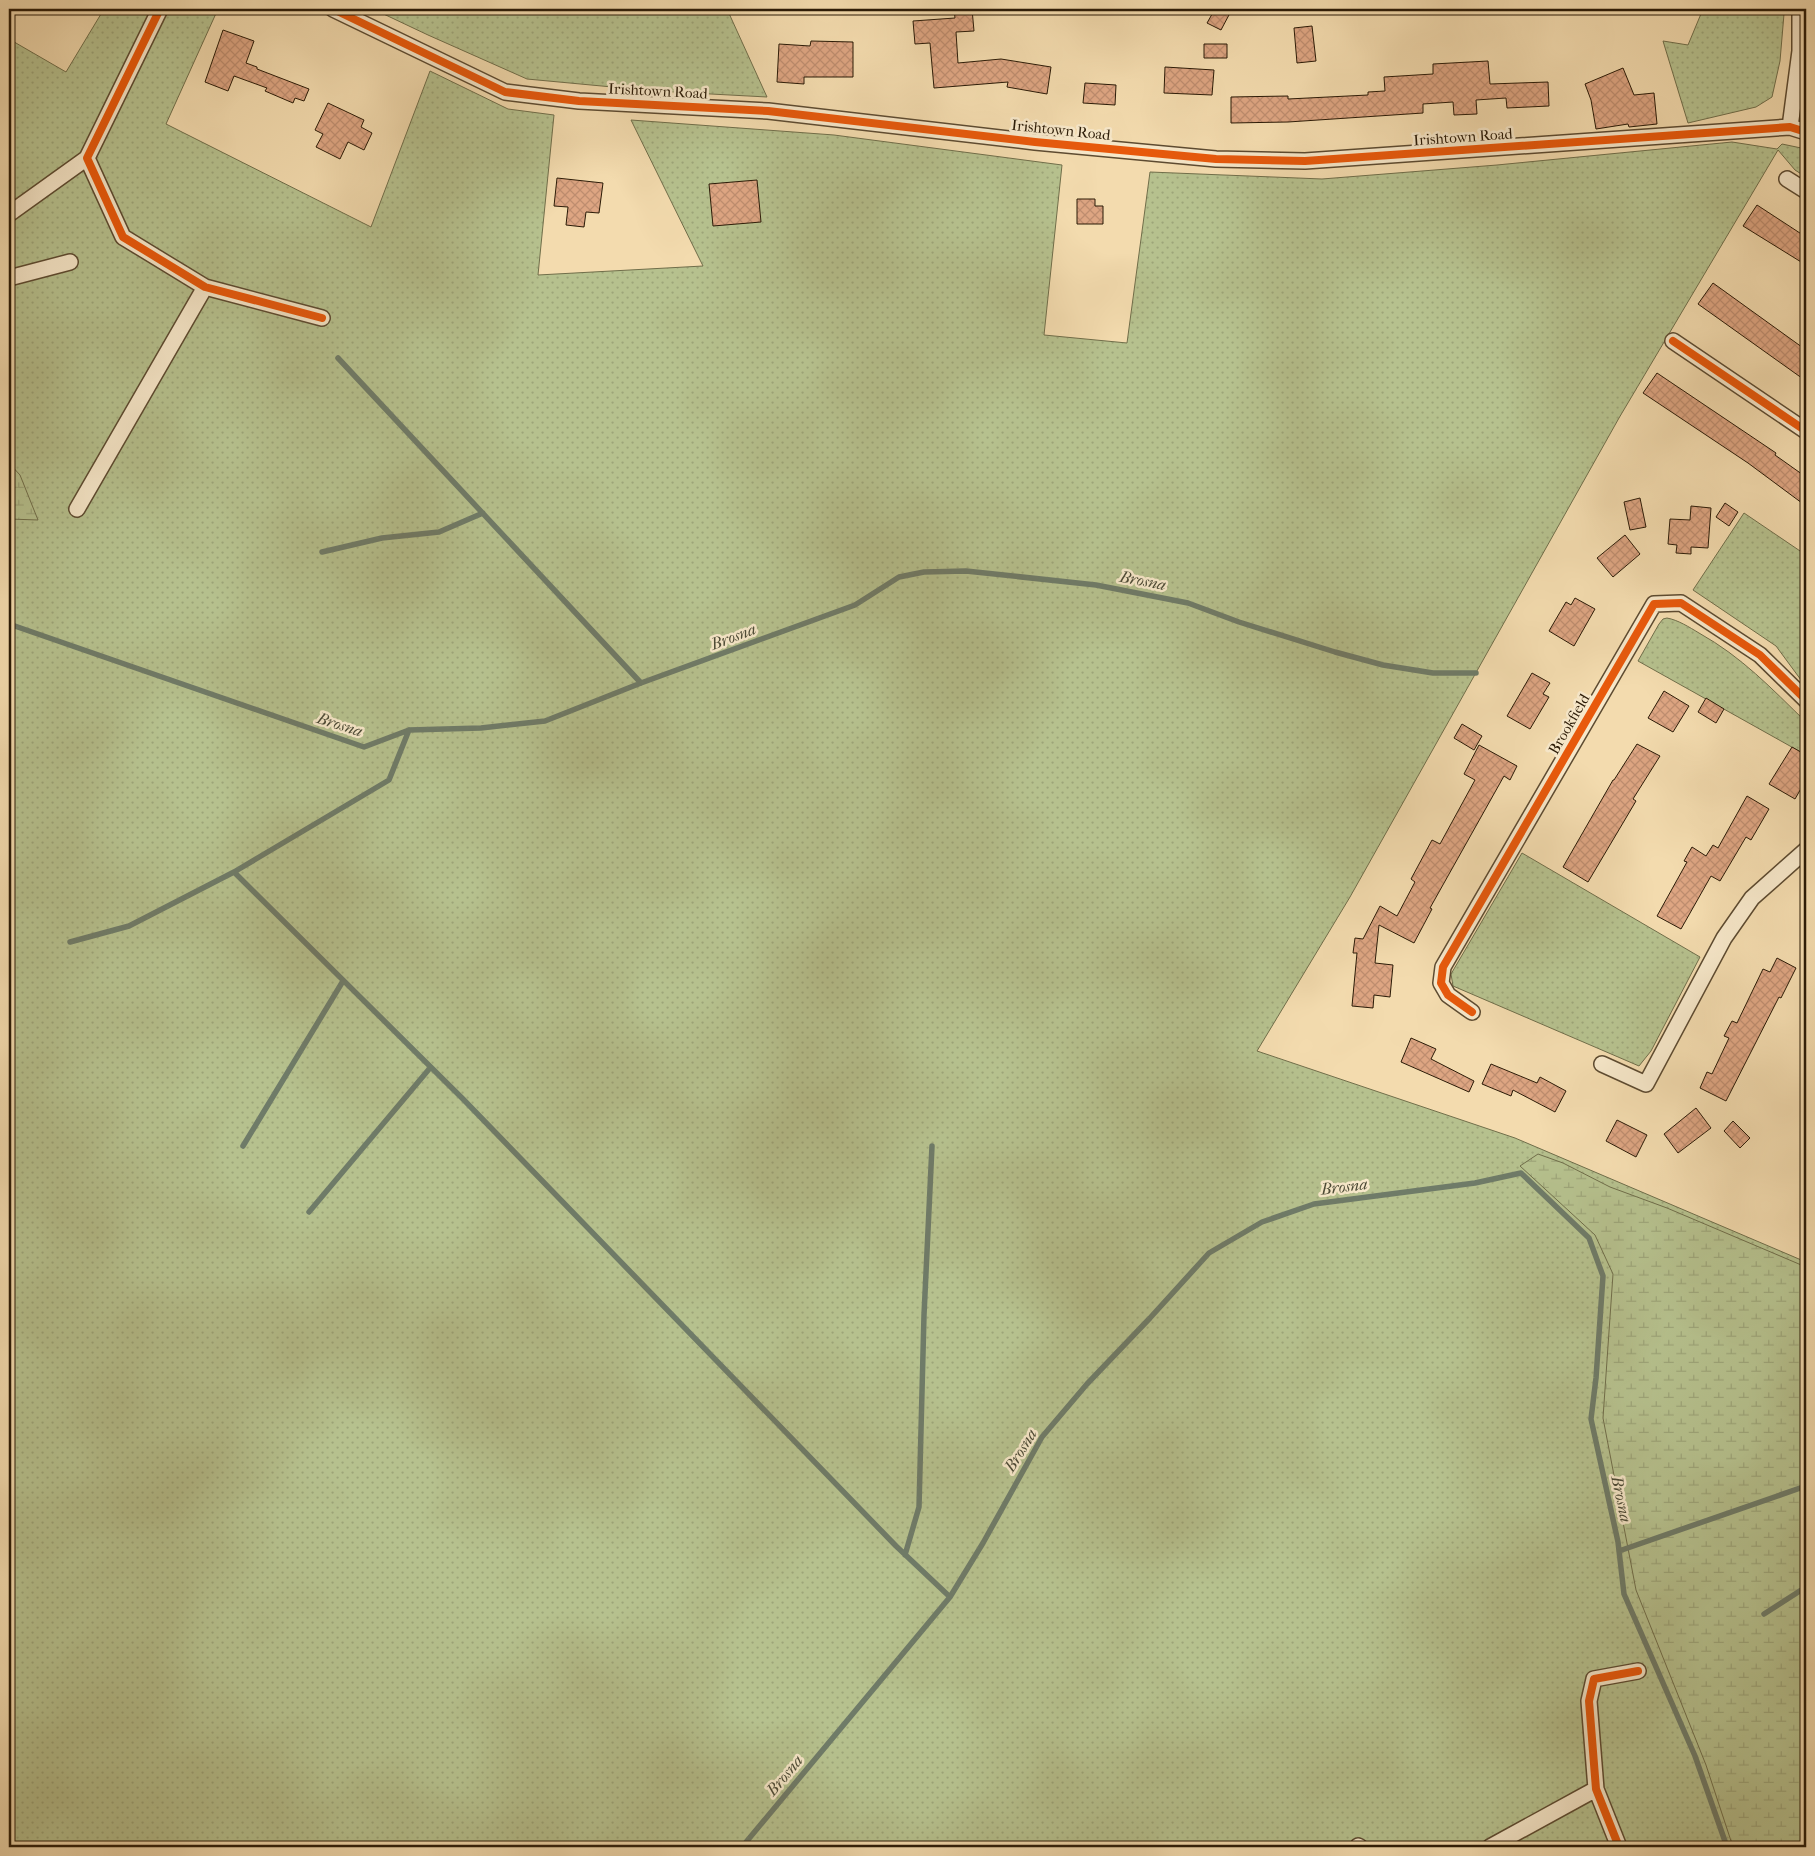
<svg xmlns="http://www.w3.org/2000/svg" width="1815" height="1856" font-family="'IM FELL French Canon',serif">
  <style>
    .grass { fill: url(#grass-dots); stroke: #706e4a }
    .wetland { fill: url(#wetland-marsh); stroke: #706e4a }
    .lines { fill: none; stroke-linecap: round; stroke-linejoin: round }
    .stream { stroke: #6f7b68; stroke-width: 5.5 }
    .building { fill: url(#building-cross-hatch); stroke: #2b1b07 }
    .minor-casing { stroke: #5d4b31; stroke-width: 18 }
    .minor { stroke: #f7e8ca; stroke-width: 15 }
    .cycleway-casing { stroke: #f7e8ca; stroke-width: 11 }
    .cycleway { stroke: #e8590c; stroke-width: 8 }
    .labels { text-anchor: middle; stroke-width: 5; stroke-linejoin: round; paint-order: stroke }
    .street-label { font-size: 15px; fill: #2b1b07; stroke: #f7e8ca }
    .water-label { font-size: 16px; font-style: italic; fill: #4d4b37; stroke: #f7e8ca }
  </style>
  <defs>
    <pattern id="grass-dots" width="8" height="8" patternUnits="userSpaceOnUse" patternTransform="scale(1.25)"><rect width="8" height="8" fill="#b6c18e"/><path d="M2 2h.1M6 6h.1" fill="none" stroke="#9da579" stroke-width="1.8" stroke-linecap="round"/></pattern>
    <pattern id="wetland-marsh" width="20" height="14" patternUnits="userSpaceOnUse" patternTransform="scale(1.25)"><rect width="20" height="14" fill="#b6c18e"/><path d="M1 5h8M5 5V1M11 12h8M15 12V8" fill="none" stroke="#9da579"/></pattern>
    <pattern id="building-cross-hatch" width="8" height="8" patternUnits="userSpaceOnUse" patternTransform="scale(1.25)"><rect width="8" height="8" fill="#dda582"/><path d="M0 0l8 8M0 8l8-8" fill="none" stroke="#be8d6f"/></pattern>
  </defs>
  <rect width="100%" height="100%" fill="#f3dbae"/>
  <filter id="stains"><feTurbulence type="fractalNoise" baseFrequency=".004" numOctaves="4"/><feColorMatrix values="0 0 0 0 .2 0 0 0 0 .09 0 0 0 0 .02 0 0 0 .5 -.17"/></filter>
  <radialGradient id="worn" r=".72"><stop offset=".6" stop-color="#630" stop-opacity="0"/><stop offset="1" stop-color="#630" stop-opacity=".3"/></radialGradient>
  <!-- grass -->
  <path class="grass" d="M 104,9 L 218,9 L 166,124 L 371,227 L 430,71 L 508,109 L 554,115 L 538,275 L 703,266 L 631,120 L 834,135 L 1062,165 L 1044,335 L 1127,343 L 1150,172 L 1322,179 L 1497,165 L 1732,142 L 1777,149 L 1782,144 L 1806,149 L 1806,177 L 1795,170 L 1778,150 L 1619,418 L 1350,897 L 1257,1051 L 1515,1138 L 1806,1262 L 1806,1847 L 9,1847 L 9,39 L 66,72 Z
    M 373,9 L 727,9 L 767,97 L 655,91 L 527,79 L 428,35 Z
    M 1703,9 L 1781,9 L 1784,14 L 1780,61 L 1772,97 L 1756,107 L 1688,123 L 1663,41 L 1688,45 Z
    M 1744,513 L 1806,555 L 1806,684 L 1801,680 L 1776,646 L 1693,590 Z
    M 1667,618 C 1678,620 1689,627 1699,633 C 1742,657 1771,688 1806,722 L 1806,755 L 1638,661 L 1659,624 L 1663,619 Z
    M 1522,853 L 1700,957 L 1651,1051 L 1639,1066 L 1453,986 L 1451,974 Z"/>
  <!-- wetland -->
  <path class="wetland" d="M 9,463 L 20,475 L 38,520 L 9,519 Z
    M 1538,1154 L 1563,1163 L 1610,1187 L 1667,1208 L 1806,1267 L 1806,1847 L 1733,1847 L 1706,1765 L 1636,1590 L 1603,1418 L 1613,1274 L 1595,1235 L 1520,1166 Z"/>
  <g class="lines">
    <!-- stream -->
    <path class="stream" d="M 338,358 L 641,683
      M 322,552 L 382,538 L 439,532 L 483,513
      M 9,624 L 364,747 L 409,730 L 481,728 L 545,721 L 641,683 L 855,605 L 899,577 L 924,572 L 966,571 L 1096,585 L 1188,603 L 1239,622 L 1335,652 L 1383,665 L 1433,673 L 1476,673
      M 234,872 L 463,1099 L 896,1546 L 950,1597
      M 70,942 L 129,926 L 234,872 L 389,780 L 409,730
      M 243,1146 L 343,981
      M 309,1212 L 430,1068
      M 1619,1551 L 1806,1486
      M 905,1555 L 919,1507 L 924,1315 L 932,1146
      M 1764,1614 L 1806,1587
      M 742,1847 L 950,1597 L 983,1543 L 1042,1437 L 1087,1384 L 1150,1318 L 1209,1253 L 1262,1222 L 1314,1204 L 1475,1183 L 1521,1173 L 1589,1238 L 1603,1276 L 1596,1378 L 1591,1419 L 1618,1542 L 1624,1594 L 1695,1756 L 1727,1847"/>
  </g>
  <!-- building -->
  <path class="building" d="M 954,9 L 972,9 L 974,31 L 956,32 L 958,63 L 1001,59 L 1051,67 L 1047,94 L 1007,87 L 1008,82 L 934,88 L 930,43 L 915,44 L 913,21 L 955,18 Z
    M 1215,9 L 1222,9 L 1230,13 L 1221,30 L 1207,23 Z
    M 1312,26 L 1316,61 L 1297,63 L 1294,28 Z
    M 223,30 L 254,41 L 246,63 L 257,67 L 257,69 L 309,89 L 304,101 L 295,98 L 293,103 L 265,91 L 267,88 L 234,76 L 228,91 L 205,82 Z
    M 811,41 L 853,42 L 853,77 L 804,77 L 804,84 L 777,82 L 779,44 L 810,46 Z
    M 1204,44 L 1227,44 L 1227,58 L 1204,58 Z
    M 1488,61 L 1490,84 L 1548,82 L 1549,106 L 1507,108 L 1506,98 L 1476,100 L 1477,114 L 1454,115 L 1453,102 L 1423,104 L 1423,113 L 1288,122 L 1231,123 L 1231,97 L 1288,96 L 1288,99 L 1368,95 L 1368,92 L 1385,91 L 1384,77 L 1433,74 L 1433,64 Z
    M 1165,67 L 1214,70 L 1212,95 L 1164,93 Z
    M 1623,68 L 1634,95 L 1654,93 L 1657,124 L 1629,127 L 1628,124 L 1596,129 L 1591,100 L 1585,84 Z
    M 1085,83 L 1116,85 L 1115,105 L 1083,103 Z
    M 328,103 L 364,120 L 361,127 L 372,133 L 364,150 L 348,142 L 340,159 L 316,147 L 323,134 L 315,130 Z
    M 557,178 L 603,183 L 599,213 L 586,212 L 584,227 L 566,225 L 568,207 L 554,206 Z
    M 757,180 L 761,222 L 713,226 L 709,184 Z
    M 1077,199 L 1095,199 L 1095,206 L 1103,206 L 1103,224 L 1077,224 Z
    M 1757,205 L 1806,237 L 1806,265 L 1743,226 Z
    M 1713,283 L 1806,350 L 1806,381 L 1698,304 Z
    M 1657,373 L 1776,453 L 1775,455 L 1806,477 L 1806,506 L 1748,463 L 1643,393 Z
    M 1640,498 L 1646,527 L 1630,530 L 1624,502 Z
    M 1725,503 L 1738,512 L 1729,526 L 1716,517 Z
    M 1691,506 L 1711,508 L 1708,548 L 1691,547 L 1691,554 L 1676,553 L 1677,545 L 1668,544 L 1670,519 L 1690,520 Z
    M 1625,535 L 1640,554 L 1613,577 L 1597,558 Z
    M 1575,598 L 1595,609 L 1574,646 L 1549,631 L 1566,602 L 1571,605 Z
    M 1532,673 L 1550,683 L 1543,694 L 1549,697 L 1530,729 L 1507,716 Z
    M 1664,691 L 1689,706 L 1673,732 L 1648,718 Z
    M 1706,698 L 1724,709 L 1716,723 L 1698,712 Z
    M 1462,724 L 1482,736 L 1474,750 L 1454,738 Z
    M 1637,744 L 1660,756 L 1633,799 L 1636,801 L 1588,882 L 1563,867 L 1613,780 L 1614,780 Z
    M 1479,745 L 1517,766 L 1510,780 L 1504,776 L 1430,908 L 1432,909 L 1414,943 L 1379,925 L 1375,963 L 1393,965 L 1390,997 L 1374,995 L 1373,1008 L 1352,1006 L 1357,953 L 1353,953 L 1355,938 L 1363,939 L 1380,906 L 1397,916 L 1415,882 L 1411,879 L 1432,840 L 1440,844 L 1475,780 L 1464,774 Z
    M 1792,747 L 1806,755 L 1806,780 L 1795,799 L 1769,784 Z
    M 1747,796 L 1769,809 L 1751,840 L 1746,837 L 1720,881 L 1711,876 L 1681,929 L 1657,916 L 1687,862 L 1684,861 L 1692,847 L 1706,856 L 1713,845 L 1718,848 Z
    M 1777,958 L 1796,968 L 1781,998 L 1779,997 L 1726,1101 L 1700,1088 L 1707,1072 L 1712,1074 L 1729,1038 L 1724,1036 L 1732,1021 L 1737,1023 L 1763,969 L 1770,972 Z
    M 1411,1038 L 1436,1049 L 1431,1059 L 1474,1081 L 1469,1092 L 1401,1062 Z
    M 1491,1064 L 1537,1083 L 1540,1077 L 1566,1091 L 1555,1112 L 1513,1090 L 1511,1096 L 1482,1084 Z
    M 1696,1108 L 1711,1128 L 1678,1153 L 1664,1134 Z
    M 1617,1120 L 1647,1135 L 1636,1157 L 1606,1141 Z
    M 1733,1121 L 1750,1138 L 1740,1148 L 1724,1131 Z"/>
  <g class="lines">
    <defs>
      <path id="minor" d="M 160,9 L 87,158 L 123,237 L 205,287 L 322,318
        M 333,9 L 505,92 L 579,101 L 768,111 L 1035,142 L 1216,159 L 1305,161 L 1790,127 L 1806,132
        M 1790,127 L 1800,51 L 1800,9
        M 1787,179 L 1806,191
        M 9,214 L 87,158
        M 9,278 L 70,262
        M 1673,341 L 1806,431
        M 77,509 L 205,287
        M 1472,1012 L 1448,995 L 1441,983 L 1443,967 L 1654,604 L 1681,603 L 1760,655 L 1806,700
        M 1602,1064 L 1646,1084 L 1724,938 L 1752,898 L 1806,850
        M 1358,1846 L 1360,1847
        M 1490,1847 L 1596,1789
        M 1619,1847 L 1596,1789 L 1589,1701 L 1594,1679 L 1638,1671"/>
    </defs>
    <!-- minor casing -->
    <use href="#minor" class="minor-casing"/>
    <!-- minor -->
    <use href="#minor" class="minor"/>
    <defs>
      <path id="cycleway" d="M 160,9 L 87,158 L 123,237 L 205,287 L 322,318
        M 333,9 L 505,92 L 579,101 L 768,111 L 1035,142 L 1216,159 L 1305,161 L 1790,127 L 1806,132
        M 1673,341 L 1806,431
        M 1472,1012 L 1448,995 L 1441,983 L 1443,967 L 1654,604 L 1681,603 L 1760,655 L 1806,700
        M 1619,1847 L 1596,1789 L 1589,1701 L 1594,1679 L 1638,1671"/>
    </defs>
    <!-- cycleway casing -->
    <use href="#cycleway" class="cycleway-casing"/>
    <!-- cycleway -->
    <use href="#cycleway" class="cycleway"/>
  </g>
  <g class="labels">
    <!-- street labels -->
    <g class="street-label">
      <text transform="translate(658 91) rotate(3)" y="5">Irishtown Road</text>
      <text transform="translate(1061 130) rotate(6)" y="5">Irishtown Road</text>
      <text transform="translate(1463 137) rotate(-4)" y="5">Irishtown Road</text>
      <text transform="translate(1569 724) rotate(-60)" y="5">Brookfield</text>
    </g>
    <!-- water labels -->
    <g class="water-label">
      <text transform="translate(1143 580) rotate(11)" y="6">Brosna</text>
      <text transform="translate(733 636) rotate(-21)" y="6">Brosna</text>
      <text transform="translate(340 724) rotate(18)" y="6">Brosna</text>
      <text transform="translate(1344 1186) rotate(-7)" y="6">Brosna</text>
      <text transform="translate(1020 1450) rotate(-58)" y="6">Brosna</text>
      <text transform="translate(1622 1499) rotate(78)" y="6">Brosna</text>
      <text transform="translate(784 1775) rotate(-50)" y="6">Brosna</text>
    </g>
  </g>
  <!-- margin -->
  <rect width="1815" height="1856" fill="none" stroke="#f3dbae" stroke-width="30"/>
  <rect x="10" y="10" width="1795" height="1836" fill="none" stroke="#2b1b07" stroke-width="2.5"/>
  <rect x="15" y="15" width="1785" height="1826" fill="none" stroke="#2b1b07"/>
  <rect width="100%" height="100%" filter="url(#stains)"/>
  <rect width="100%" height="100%" fill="url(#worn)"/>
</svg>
